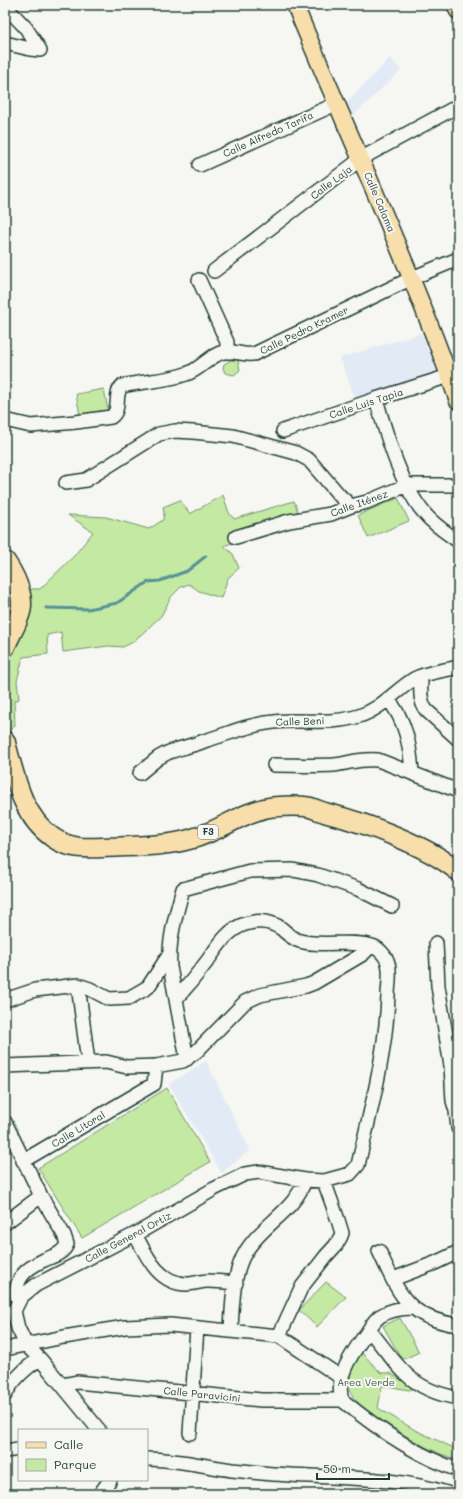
<svg xmlns="http://www.w3.org/2000/svg" width="463" height="1499" font-family="Mali,sans-serif">
  <style>
    .built { fill: #e2eaf5 }
    .green { fill: #c4e9a3; stroke: #72936c }
    .lines { fill: none; stroke-linecap: round; stroke-linejoin: round }
    .stream { stroke: #579396; stroke-width: 3 }
    .minor-casing { stroke: #1f3d34; stroke-width: 16 }
    .major-casing { stroke: #1f3d34; stroke-width: 19 }
    .highway-casing { stroke: #1f3d34; stroke-width: 22 }
    .minor { stroke: #f6f6f2; stroke-width: 13 }
    .major { stroke: #f8deab; stroke-width: 16 }
    .highway { stroke: #f8deab; stroke-width: 19 }
    .labels { text-anchor: middle; stroke-width: 4; stroke-linejoin: round; paint-order: stroke }
    .shield { fill: #f6f6f2; stroke: #60746d; stroke-width: 1 }
    .shield-label { font-size: 9px; font-weight: bold; fill: #1f3d34 }
    .street-label { font-size: 10px; fill: #1f3d34; stroke: #f6f6f2 }
    .park-label { font-size: 10px; fill: #405f4a; stroke: #f6f6f2 }
  </style>
  <rect width="100%" height="100%" fill="#f6f6f2"/>
  <filter id="ink" filterUnits="userSpaceOnUse"><feTurbulence type="fractalNoise" baseFrequency=".025" numOctaves="2"/><feDisplacementMap in="SourceGraphic" scale="8" xChannelSelector="R" yChannelSelector="G"/><feConvolveMatrix kernelMatrix="1 2 1 2 8 2 1 2 1" color-interpolation-filters="sRGB"/></filter>
  <g filter="url(#ink)">
    <!-- built -->
    <path class="built" d="M 390,58 L 401,70 L 353,116 L 347,102 Z
      M 422,333 L 437,371 L 435,376 L 356,400 L 340,358 Z
      M 206,1061 L 250,1150 L 222,1173 L 169,1084 Z"/>
    <!-- green -->
    <path class="green" d="M 231,360 L 238,360 L 240,370 L 234,375 L 225,373 L 223,368 L 224,364 Z
      M 104,389 L 108,410 L 80,415 L 76,394 Z
      M 223,495 L 229,513 L 234,519 L 294,501 L 298,512 L 322,516 L 268,528 L 224,546 L 233,554 L 239,568 L 228,578 L 221,598 L 199,591 L 189,584 L 181,587 L 171,597 L 161,616 L 133,642 L 123,647 L 108,646 L 63,652 L 61,632 L 47,635 L 48,654 L 23,657 L 17,681 L 19,699 L 14,701 L 15,726 L 9,730 C 3,702 3,675 14,648 C 18,638 24,630 28,620 C 31,610 31,600 30,589 L 40,589 L 74,556 L 93,532 L 68,515 L 106,517 L 149,529 L 163,520 L 164,513 L 163,507 L 180,500 L 190,514 Z
      M 398,498 L 409,521 L 368,538 L 358,515 Z
      M 167,1088 L 210,1162 L 82,1238 L 38,1168 Z
      M 326,1282 L 346,1297 L 317,1327 L 299,1310 Z
      M 400,1318 L 419,1352 L 402,1360 L 383,1326 Z
      M 361,1352 L 381,1373 L 390,1373 L 411,1386 L 412,1389 L 409,1390 L 387,1386 L 382,1386 L 378,1408 L 415,1430 L 458,1450 L 458,1460 C 449,1457 440,1454 432,1450 C 418,1444 356,1407 352,1395 C 345,1380 353,1365 361,1352 Z"/>
    <g class="lines">
      <!-- stream -->
      <path class="stream" d="M 46,608 L 88,609 L 117,603 L 148,582 L 160,581 L 187,571 L 206,556"/>
      <defs>
        <path id="minor" d="M 5,6 L 26,28 L 40,50 L 30,49 L 5,43
          M 200,165 L 336,104
          M 214,271 L 362,158 L 458,106
          M 199,280 L 227,342 L 227,352
          M 376,399 C 386,433 401,487 425,514 C 434,525 447,533 458,541
          M 5,420 L 31,426 L 76,422 L 111,417 C 122,409 113,395 122,386 C 143,381 166,381 186,374 C 200,370 211,354 224,352 C 234,350 244,356 254,354 L 412,278 L 458,259
          M 283,431 L 376,399 L 449,376
          M 66,483 L 86,480 L 159,434 L 175,431 L 193,432 L 233,436 L 296,453 L 309,460 L 340,496 L 351,506
          M 236,537 L 289,521 L 331,514 L 351,506 L 367,502 L 407,485 L 458,485
          M 421,676 C 421,688 419,700 426,710 L 458,739
          M 388,699 C 406,721 410,745 412,772
          M 274,765 C 294,765 314,766 334,765 C 351,763 359,758 378,760 L 458,791
          M 140,773 L 158,758 L 167,753 C 179,748 192,746 204,741 C 228,734 250,724 274,722 C 302,719 332,725 359,716 C 381,709 395,691 414,679 C 427,672 444,671 458,667
          M 436,943 L 438,986 L 451,1066 L 453,1101 L 456,1111 L 458,1128
          M 78,985 L 88,1062
          M 5,1000 L 35,990 L 78,985 L 90,989 L 109,999 L 129,998 L 148,987 L 169,955
          M 187,1059 L 170,967 C 168,940 176,914 183,889 L 250,871 L 293,870 L 318,875 L 358,889 L 392,906
          M 5,1066 L 106,1062 L 127,1067 L 156,1066 L 183,1061 L 197,1051 L 245,1002 L 260,995 L 306,986 L 314,983 L 363,954 L 371,946
          M 5,1122 L 41,1196 L 64,1235 L 67,1244 C 63,1254 53,1256 44,1260 C 25,1269 13,1279 18,1301
          M 23,1161 L 154,1084 L 156,1066
          M 5,1223 L 41,1196
          M 135,1234 C 146,1255 158,1284 187,1284 C 194,1284 201,1281 208,1281 C 217,1281 226,1282 236,1283
          M 379,1251 C 399,1293 406,1318 458,1325
          M 393,1279 L 435,1263 L 458,1252
          M 412,1308 C 400,1308 390,1310 380,1316 C 372,1322 369,1331 363,1338 C 351,1355 335,1378 342,1400 C 375,1427 417,1456 458,1470
          M 369,1330 C 382,1345 393,1362 407,1375 C 421,1388 440,1395 458,1398
          M 231,1331 C 232,1307 233,1273 245,1253 C 260,1226 295,1211 305,1180
          M 279,1336 L 301,1288 L 326,1256 L 336,1245 L 341,1236 L 342,1233 L 338,1220 L 324,1181
          M 5,1349 L 64,1337 L 125,1327 L 170,1325 L 279,1336 L 342,1378
          M 62,1385 L 77,1382 L 261,1400 L 342,1400
          M 5,1395 C 12,1381 26,1367 40,1359
          M 99,1430 L 62,1385 L 40,1359 L 26,1345 L 18,1328 L 14,1311 L 21,1297 L 36,1285 L 143,1230 L 214,1189 L 245,1174 L 259,1172 L 305,1180 L 324,1181 L 350,1174 L 358,1165 C 371,1109 386,1054 388,996 C 388,986 391,973 388,963 C 386,956 379,948 372,946 C 350,939 317,948 297,940 C 291,937 286,933 282,929 C 271,921 258,920 245,924 C 226,930 216,950 205,964 C 196,976 186,988 176,999
          M 190,1433 L 197,1328
          M 5,1451 L 19,1449
          M 147,1459 C 176,1459 203,1466 232,1470 C 242,1471 252,1472 262,1473 C 325,1479 390,1474 450,1494
          M 100,1494 L 110,1480"/>
        <path id="major" d="M 295,5 C 349,137 411,266 458,401
          M 455,5 L 458,11"/>
        <path id="highway" d="M 5,561 C 14,574 24,594 21,610 C 18,623 10,635 5,647
          M 5,741 C 15,776 21,815 52,837 C 59,842 68,846 77,847 C 89,849 103,847 116,847 C 140,846 167,846 191,839 C 219,832 243,811 272,807 C 284,806 297,805 309,807 C 315,809 320,811 326,813 C 366,823 426,845 458,871"/>
      </defs>
      <!-- minor casing -->
      <use href="#minor" class="minor-casing"/>
      <!-- major casing -->
      <use href="#major" class="major-casing"/>
      <!-- highway casing -->
      <use href="#highway" class="highway-casing"/>
      <!-- minor -->
      <use href="#minor" class="minor"/>
      <!-- major -->
      <use href="#major" class="major"/>
      <!-- highway -->
      <use href="#highway" class="highway"/>
    </g>
  </g>
  <g class="labels">
    <!-- shield labels -->
    <rect class="shield" x="198" y="825" width="20" height="14" rx="3"/>
    <g class="shield-label">
      <text x="208" y="835">F3</text>
    </g>
    <!-- street labels -->
    <g class="street-label">
      <text transform="translate(268 134) rotate(-24)" y="4">Calle Alfredo Tarifa</text>
      <text transform="translate(331 182) rotate(-37)" y="4">Calle Laja</text>
      <text transform="translate(380 202) rotate(67)" y="4">Calle Calama</text>
      <text transform="translate(304 330) rotate(-26)" y="4">Calle Pedro Kramer</text>
      <text transform="translate(366 403) rotate(-18)" y="4">Calle Luis Tapia</text>
      <text transform="translate(359 503) rotate(-20)" y="4">Calle Iténez</text>
      <text transform="translate(300 721) rotate(-2)" y="4">Calle Beni</text>
      <text transform="translate(78 1129) rotate(-31)" y="4">Calle Litoral</text>
      <text transform="translate(128 1237) rotate(-28)" y="4">Calle General Ortiz</text>
      <text transform="translate(202 1394) rotate(6)" y="4">Calle Paravicini</text>
    </g>
    <!-- park labels -->
    <g class="park-label">
      <text x="366" y="1386">Area Verde</text>
    </g>
  </g>
  <!-- margin -->
  <rect width="463" height="1499" fill="none" stroke="#f6f6f2" stroke-width="20"/>
  <rect x="10" y="10" width="443" height="1479" fill="none" stroke="#1f3d34" stroke-width="1.5" filter="url(#ink)"/>
  <!-- legend -->
  <rect x="18" y="1429" width="130" height="52" fill="#f6f6f2" stroke="#a0aca6"/>
  <rect x="26" y="1442" width="20" height="6" fill="#f8deab" stroke="#a0aca6"/>
  <text x="54" y="1449" font-size="12" fill="#1f3d34">Calle</text>
  <rect x="26" y="1459" width="20" height="12" fill="#c4e9a3" stroke="#a0aca6"/>
  <text x="54" y="1469" font-size="12" fill="#1f3d34">Parque</text>
  <!-- scale -->
  <path d="M317 1473v6h72v-6" fill="none" stroke="#1f3d34" stroke-width="2"/>
  <text x="323" y="1473" font-size="12" fill="#1f3d34" stroke="#f6f6f2" stroke-width="3" paint-order="stroke">50 m</text>
</svg>
